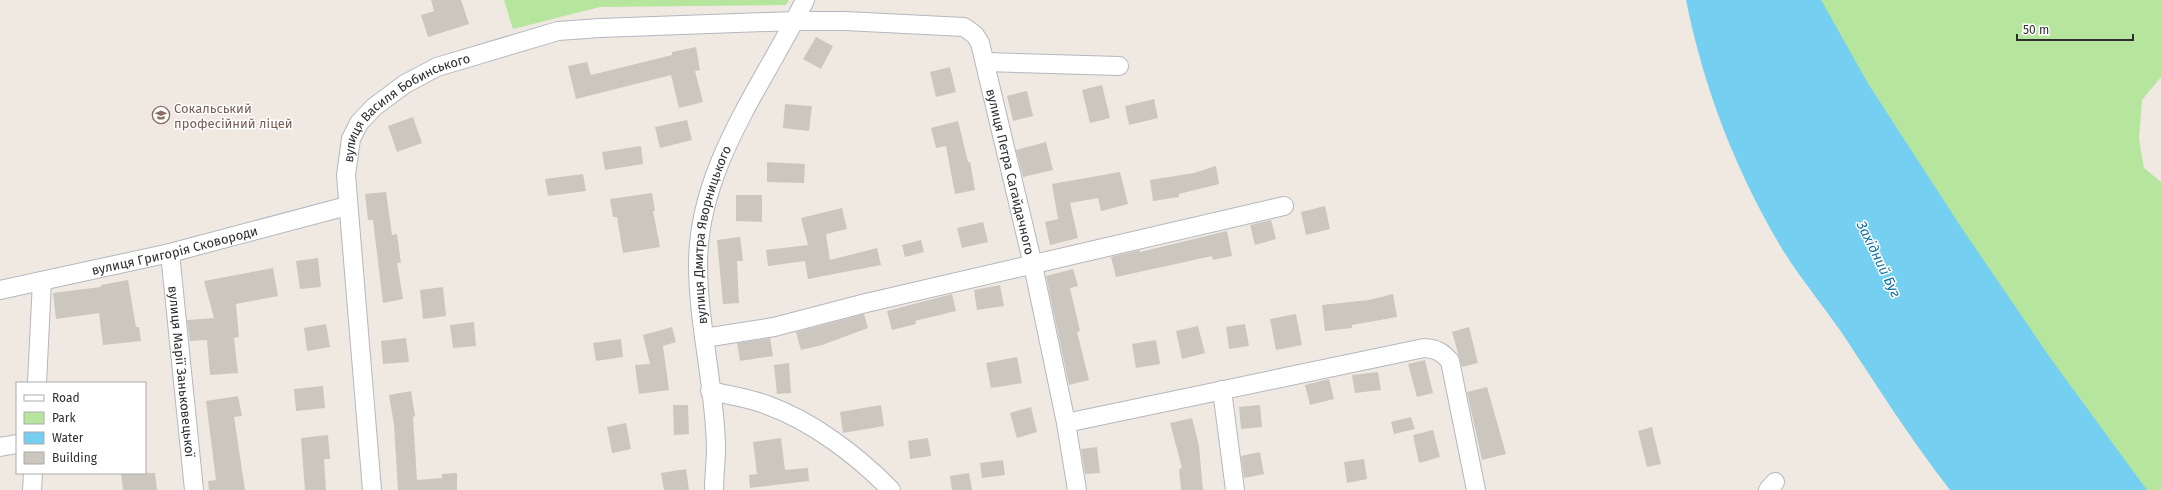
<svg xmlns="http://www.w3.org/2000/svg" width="2161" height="490" font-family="'Fira Sans',sans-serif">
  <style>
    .green { fill: #b6e59e }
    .water { fill: #75cff0 }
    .building { fill: #cbc7bf }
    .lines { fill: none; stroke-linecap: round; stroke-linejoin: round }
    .minor-casing { stroke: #b4b7c1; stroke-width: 20 }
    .minor { stroke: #fff; stroke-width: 18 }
    .labels { text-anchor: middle; stroke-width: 3; stroke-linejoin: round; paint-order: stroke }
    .education-label { font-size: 13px; fill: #785e54; stroke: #fff; text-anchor: start }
    .street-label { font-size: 13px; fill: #2e2e2e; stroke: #fff }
    .water-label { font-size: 14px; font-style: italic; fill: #0d6fa3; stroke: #fff }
  </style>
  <rect width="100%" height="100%" fill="#efe9e1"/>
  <!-- green -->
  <path class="green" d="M 504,0 L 789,0 L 786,5 L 600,7 L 513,29 Z
    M 1782,0 L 2161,0 L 2161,77 L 2142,100 L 2139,139 L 2144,168 L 2161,182 L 2161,490 L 2088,490 Z"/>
  <!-- water -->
  <path class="water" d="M 1686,0 L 1821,0 L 1869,85 L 1961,227 L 2051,359 L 2147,490 L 1950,490 C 1911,440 1877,386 1842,333 C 1823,306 1802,280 1784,252 C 1737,174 1704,90 1686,0 Z"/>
  <!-- building -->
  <path class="building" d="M 431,0 L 461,0 L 469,24 L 428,37 L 421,15 L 434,11 Z
    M 816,37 L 833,46 L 821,69 L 803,59 Z
    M 696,47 L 700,70 L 695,71 L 703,102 L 679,108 L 671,75 L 576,99 L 568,66 L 587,62 L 591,75 L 672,55 L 672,52 Z
    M 950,67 L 956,92 L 936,97 L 930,72 Z
    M 1102,85 L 1110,118 L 1090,123 L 1082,90 Z
    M 1027,91 L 1033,116 L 1013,121 L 1007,96 Z
    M 1154,99 L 1158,118 L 1129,125 L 1125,106 Z
    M 785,104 L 812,106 L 809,131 L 783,128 Z
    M 413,117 L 422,143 L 397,152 L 388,126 Z
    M 687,120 L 692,140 L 660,148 L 655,127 Z
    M 958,121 L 968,162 L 970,162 L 975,190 L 955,194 L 946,146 L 936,148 L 931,128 Z
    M 1046,142 L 1053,170 L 1023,177 L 1016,150 Z
    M 641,146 L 643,164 L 605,170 L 602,152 Z
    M 767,162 L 805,164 L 804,183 L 767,182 Z
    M 1216,166 L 1219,184 L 1179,194 L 1179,197 L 1153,201 L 1150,180 L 1194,173 Z
    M 1120,172 L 1128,204 L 1101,211 L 1098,198 L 1070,203 L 1078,238 L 1050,245 L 1045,222 L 1058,219 L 1052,184 Z
    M 583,174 L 586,191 L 548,196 L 545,179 Z
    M 386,192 L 392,235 L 397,234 L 401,263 L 397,263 L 403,299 L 383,303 L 373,220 L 368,220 L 365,194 Z
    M 652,193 L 655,211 L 653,211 L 660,247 L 623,253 L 617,217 L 613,217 L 610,199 Z
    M 736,195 L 762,195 L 762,222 L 736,221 Z
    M 1325,206 L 1330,229 L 1306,235 L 1301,212 Z
    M 842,208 L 847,229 L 826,234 L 830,260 L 877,248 L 881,265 L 808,279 L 805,261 L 768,266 L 766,250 L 808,245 L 801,218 Z
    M 1271,220 L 1276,239 L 1255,245 L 1250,225 Z
    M 983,222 L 988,242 L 962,248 L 957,228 Z
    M 1227,231 L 1232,256 L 1213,260 L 1212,256 L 1116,277 L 1111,257 L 1140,250 L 1140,252 Z
    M 740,237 L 743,261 L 737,261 L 739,303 L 723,304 L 717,240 Z
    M 921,240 L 924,252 L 905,257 L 902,245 Z
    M 318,258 L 321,287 L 300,289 L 296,261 Z
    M 273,268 L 278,296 L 236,304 L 239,337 L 234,338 L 238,373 L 210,375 L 207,340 L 190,341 L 187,320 L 214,318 L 204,281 Z
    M 1073,269 L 1078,286 L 1070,288 L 1080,331 L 1077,332 L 1089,380 L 1069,385 L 1046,276 Z
    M 128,280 L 136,327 L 139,327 L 141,341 L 103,345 L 99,313 L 56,319 L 53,293 L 101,287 L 101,285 Z
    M 1000,285 L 1004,306 L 977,310 L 974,290 Z
    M 443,287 L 446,316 L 423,319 L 420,290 Z
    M 952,294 L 956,311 L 915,321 L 916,324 L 892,330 L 887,311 Z
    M 1393,294 L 1397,317 L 1352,325 L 1352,328 L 1325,331 L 1322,305 L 1369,300 Z
    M 864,314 L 868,328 L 822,345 L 801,350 L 796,332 Z
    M 1296,314 L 1302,345 L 1276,350 L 1270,319 Z
    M 474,322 L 476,346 L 453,348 L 450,325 Z
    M 326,324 L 330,347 L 307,351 L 304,328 Z
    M 1245,324 L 1249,346 L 1229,349 L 1226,327 Z
    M 1198,326 L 1205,353 L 1182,359 L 1176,331 Z
    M 672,327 L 676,342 L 663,346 L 669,390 L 639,394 L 635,365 L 650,364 L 643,335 Z
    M 1469,327 L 1478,363 L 1462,367 L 1452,332 Z
    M 406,338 L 409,362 L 383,364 L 381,341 Z
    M 770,338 L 773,356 L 740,361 L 737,343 Z
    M 621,339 L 623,357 L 596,361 L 593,343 Z
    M 1156,340 L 1160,364 L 1136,368 L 1132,344 Z
    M 1017,357 L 1022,383 L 991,388 L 986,363 Z
    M 1425,360 L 1433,393 L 1417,397 L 1408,364 Z
    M 789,363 L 791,393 L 777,394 L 774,365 Z
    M 1378,372 L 1381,390 L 1355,393 L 1352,375 Z
    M 1329,379 L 1334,399 L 1310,405 L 1305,385 Z
    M 323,386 L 325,408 L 296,411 L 294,389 Z
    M 1487,387 L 1506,454 L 1482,460 L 1467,392 Z
    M 411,391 L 415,416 L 413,417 L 417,480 L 442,478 L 442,474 L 457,473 L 457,490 L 398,490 L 394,425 L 389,395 Z
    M 238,396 L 242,416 L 234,417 L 245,490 L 209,490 L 208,481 L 216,480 L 206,401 Z
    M 673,405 L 688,405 L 689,434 L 674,435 Z
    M 881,405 L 884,426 L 843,433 L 840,412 Z
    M 1260,405 L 1262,427 L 1241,429 L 1239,407 Z
    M 1031,407 L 1037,432 L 1017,438 L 1010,413 Z
    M 1411,417 L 1415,429 L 1394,434 L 1391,422 Z
    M 1192,418 L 1199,446 L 1203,490 L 1181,490 L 1179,469 L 1182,468 L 1170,423 Z
    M 626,423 L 631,449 L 612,453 L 607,427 Z
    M 1652,427 L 1661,464 L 1647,467 L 1638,431 Z
    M 1433,430 L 1440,457 L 1419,463 L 1413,435 Z
    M 328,435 L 330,459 L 324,459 L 326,490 L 305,490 L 301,438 Z
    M 781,438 L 785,470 L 808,468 L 809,481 L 750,488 L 749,475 L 757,474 L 753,442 Z
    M 928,438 L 931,456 L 910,459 L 908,441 Z
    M 1097,447 L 1100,473 L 1085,474 L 1081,449 Z
    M 1260,452 L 1264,474 L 1244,478 L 1241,456 Z
    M 1364,459 L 1367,479 L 1347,483 L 1344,462 Z
    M 1003,460 L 1005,475 L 982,478 L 980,463 Z
    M 686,469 L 689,490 L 664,490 L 661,473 Z
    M 121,473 L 155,473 L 157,490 L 123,490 Z
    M 969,473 L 972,490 L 952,490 L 950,476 Z"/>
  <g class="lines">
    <defs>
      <g id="minor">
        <path d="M 986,62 L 1119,66"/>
        <path id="s1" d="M 170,253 L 194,490"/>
        <path id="s2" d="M 0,290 L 170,253 L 347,206"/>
        <path d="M 704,338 L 774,327 L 866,303 L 1284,206"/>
        <path d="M 37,383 L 42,281"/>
        <path d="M 1222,390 L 1235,490"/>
        <path d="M 710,391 C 729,395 749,398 767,405 C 812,421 858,456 891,490"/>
        <path d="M 1066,423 L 1424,348 C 1437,349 1442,352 1450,361 L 1476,490"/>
        <path d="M 0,447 L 17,444"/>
        <path d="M 32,490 L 33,473"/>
        <path id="s3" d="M 372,490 L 346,175 L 351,139 L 359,123 L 374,107 L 405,84 L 437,67 L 558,31 L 600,28 L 794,21 L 845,21 L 964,27 L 975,35 L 980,43 L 1033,265 L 1066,423 L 1077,490"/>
        <path id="s4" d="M 714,490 C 714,476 716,462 716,448 C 715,386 698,325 698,264 C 698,166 764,84 805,0"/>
        <path d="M 1768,490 L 1775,482"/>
      </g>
    </defs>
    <!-- minor casing -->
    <use href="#minor" class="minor-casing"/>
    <!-- minor -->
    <use href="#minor" class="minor"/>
  </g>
  <!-- icons -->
  <defs>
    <symbol id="school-ring" viewBox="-11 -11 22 22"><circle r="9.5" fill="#fff" stroke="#8d6e63" stroke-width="1.5"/><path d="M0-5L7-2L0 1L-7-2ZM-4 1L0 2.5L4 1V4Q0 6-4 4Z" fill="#8d6e63"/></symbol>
  </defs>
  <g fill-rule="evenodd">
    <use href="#school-ring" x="151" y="105" width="20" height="20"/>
  </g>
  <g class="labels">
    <!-- education labels -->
    <g class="education-label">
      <text x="174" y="113">Сокальський<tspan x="174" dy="15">професійний ліцей</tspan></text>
    </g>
    <!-- street labels -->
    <g class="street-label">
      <text dy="5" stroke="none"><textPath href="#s3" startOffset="415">вулиця Василя Бобинського</textPath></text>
      <text dy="5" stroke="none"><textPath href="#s3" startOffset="1155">вулиця Петра Сагайдачного</textPath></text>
      <text dy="5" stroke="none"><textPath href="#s4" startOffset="258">вулиця Дмитра Яворницького</textPath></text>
      <text dy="5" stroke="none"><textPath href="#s2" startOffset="179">вулиця Григорія Сковороди</textPath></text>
      <text dy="5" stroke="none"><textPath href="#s1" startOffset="119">вулиця Марії Заньковецької</textPath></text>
    </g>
    <!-- water labels -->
    <g class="water-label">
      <text transform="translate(1879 259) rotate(64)" y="5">Західний Буг</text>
    </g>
  </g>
  <!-- legend -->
  <rect x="16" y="382" width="130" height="92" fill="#ffffff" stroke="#ababab"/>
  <rect x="24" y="395" width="20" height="6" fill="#ffffff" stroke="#ababab"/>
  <text x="52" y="402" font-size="12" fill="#2e2e2e">Road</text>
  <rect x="24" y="412" width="20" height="12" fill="#b6e59e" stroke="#ababab"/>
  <text x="52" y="422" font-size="12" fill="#2e2e2e">Park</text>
  <rect x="24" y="432" width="20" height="12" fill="#75cff0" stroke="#ababab"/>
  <text x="52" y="442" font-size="12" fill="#2e2e2e">Water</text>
  <rect x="24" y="452" width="20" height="12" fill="#cbc7bf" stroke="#ababab"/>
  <text x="52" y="462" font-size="12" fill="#2e2e2e">Building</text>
  <!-- scale -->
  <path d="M2017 34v6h116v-6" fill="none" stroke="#2e2e2e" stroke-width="2"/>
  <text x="2023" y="34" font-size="12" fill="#2e2e2e" stroke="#ffffff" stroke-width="3" paint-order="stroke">50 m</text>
</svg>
